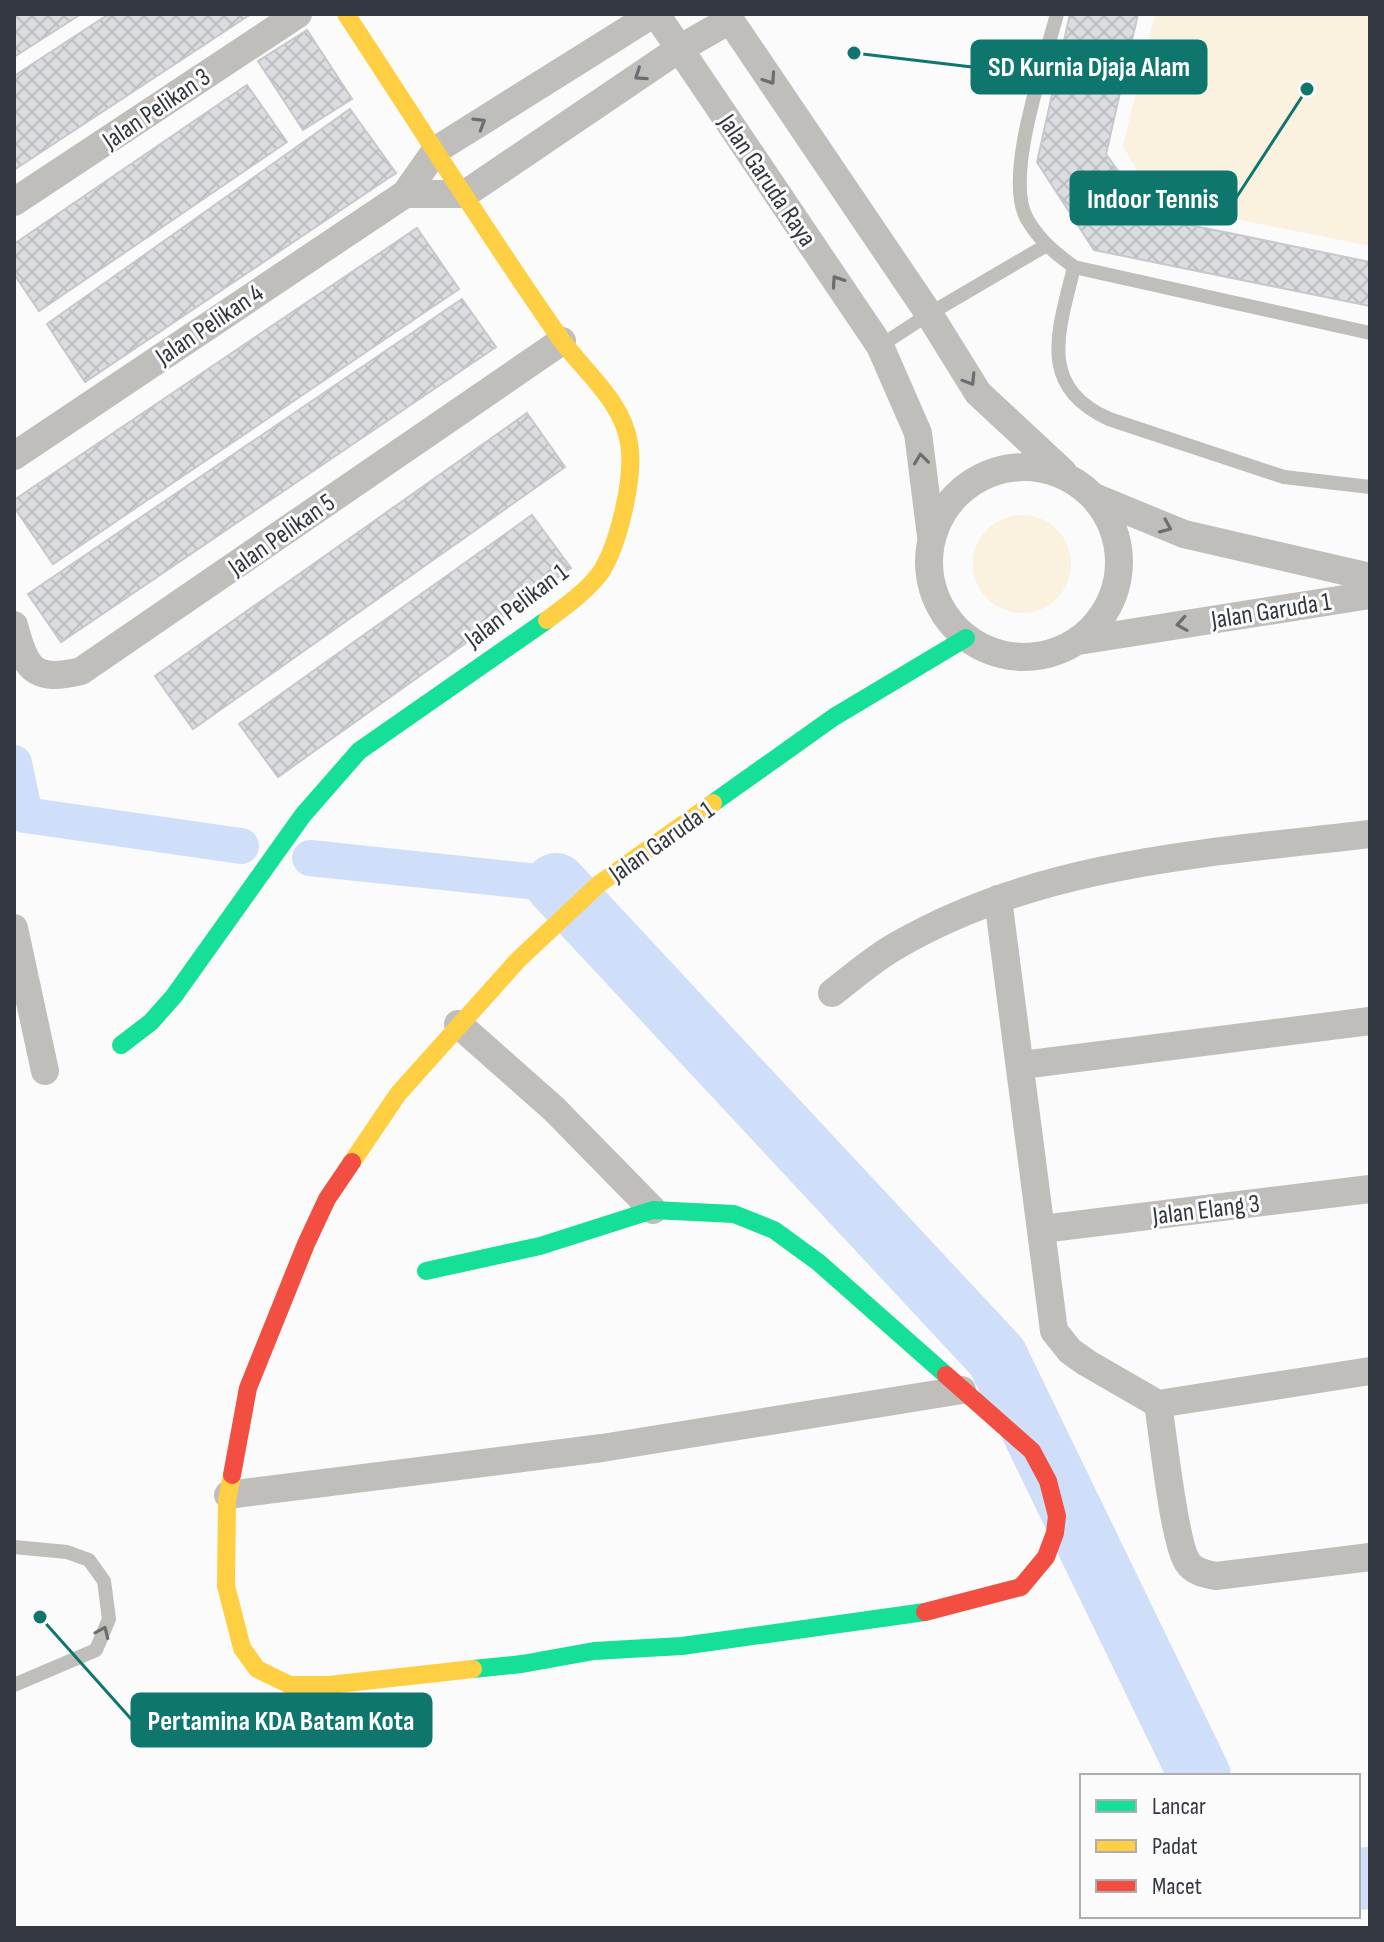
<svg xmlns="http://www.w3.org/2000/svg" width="1384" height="1942" font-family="'Sofia Sans Condensed',sans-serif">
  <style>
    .grass { fill: #faf1de }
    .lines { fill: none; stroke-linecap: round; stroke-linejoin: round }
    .canal { stroke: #d0dff9; stroke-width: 36 }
    .river { stroke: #d0dff9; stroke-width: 62 }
    .building { fill: url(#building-cross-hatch); stroke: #c6c8cc; stroke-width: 2 }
    .lane { stroke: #c0bebb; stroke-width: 14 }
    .street { stroke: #c0bebb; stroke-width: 28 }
    .fast { stroke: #16e098; stroke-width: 18 }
    .slow { stroke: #ffcf43; stroke-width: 18 }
    .jam { stroke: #f24e42; stroke-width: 18 }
    .oneway { stroke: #6b6e71 }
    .labels { text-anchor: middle; stroke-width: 6; stroke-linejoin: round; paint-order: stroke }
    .street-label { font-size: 26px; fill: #333840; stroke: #fbfbfb }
    .leader { fill: none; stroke: #0f766e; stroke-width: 3 }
    .callout-dot { fill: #0f766e; stroke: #fbfbfb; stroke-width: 3 }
    .callout { fill: #0f766e; stroke: #0f766e; stroke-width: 3 }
    .callout-label { font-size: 28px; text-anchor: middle; font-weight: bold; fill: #fff }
  </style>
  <defs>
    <pattern id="building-cross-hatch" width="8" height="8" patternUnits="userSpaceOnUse" patternTransform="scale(2)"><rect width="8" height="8" fill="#dadce0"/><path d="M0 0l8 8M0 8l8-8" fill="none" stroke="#bcbec1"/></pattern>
  </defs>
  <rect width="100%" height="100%" fill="#fbfbfb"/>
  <!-- grass -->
  <path class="grass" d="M 1155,14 L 1370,14 L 1370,246 L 1156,203 L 1123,146 Z
    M973 564a49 49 0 1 1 98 0a49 49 0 1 1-98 0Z"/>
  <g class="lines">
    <!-- canal -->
    <path class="canal" d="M 14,763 L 25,815 L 241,846
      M 310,858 L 556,884"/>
    <!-- river -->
    <path class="river" d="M 556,884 L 997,1357 L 1200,1776
      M 1358,1879 L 1370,1878"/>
  </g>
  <!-- building -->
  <path class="building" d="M 14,14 L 81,14 L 14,57 Z
    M 109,14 L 251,14 L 14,170 L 14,76 Z
    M 1070,14 L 1138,14 L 1106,154 L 1151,217 L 1370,262 L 1370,306 L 1094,250 L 1037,162 Z
    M 307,30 L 352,99 L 303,130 L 258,61 Z
    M 247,85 L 287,142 L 39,311 L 14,274 L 14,244 Z
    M 350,109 L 396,173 L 85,382 L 47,324 Z
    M 417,228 L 459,289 L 53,564 L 14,507 L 14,500 Z
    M 462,299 L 496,347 L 61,642 L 28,594 Z
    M 527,413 L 565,467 L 193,729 L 155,676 Z
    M 532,515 L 571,568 L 278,777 L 239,724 Z"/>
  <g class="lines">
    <!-- lane -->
    <path class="lane" d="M 1057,14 C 1045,61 1003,177 1027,219 C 1039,240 1055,253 1074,267 C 1059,330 1036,386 1109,419 L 1284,477 L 1370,487
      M 1074,267 L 1370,333
      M 880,346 L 929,314 L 1045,246
      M 14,1547 L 67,1552 L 89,1560 L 104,1581 L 109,1619 L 96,1650 L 14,1685"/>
    <!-- street -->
    <path class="street" d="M 656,14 L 880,346 L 918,433 L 931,536
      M 726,14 L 929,314 L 978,393 L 1063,472
      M 405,194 L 465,194 L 679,49 L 730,20
      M 14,202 L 298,14
      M 14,456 L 405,194 L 436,150 L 653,14
      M929 562a95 95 0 1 1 190 0a95 95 0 1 1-190 0Z
      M 1094,497 L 1184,534 L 1370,577
      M 14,625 C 25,668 33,683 81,671 L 562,341
      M 1078,641 L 1370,595
      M 998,899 L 1054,1331 L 1070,1351 L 1087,1363 L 1158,1404 C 1163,1434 1174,1544 1188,1563 C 1194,1572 1206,1574 1216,1576 L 1370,1557
      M 14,928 L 45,1071
      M 832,993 C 853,977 873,959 896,946 C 1040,862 1208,853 1370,834
      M 458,1024 L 554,1109 L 653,1210
      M 1022,1065 L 1370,1021
      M 1042,1229 L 1370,1189
      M 1158,1404 L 1370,1371
      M 228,1495 L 602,1448 L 962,1390"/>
    <!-- fast -->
    <path class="fast" d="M 713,803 L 834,717 L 966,638
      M 121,1045 L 151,1022 L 174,996 L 303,815 L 359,751 L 547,620
      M 426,1271 L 540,1246 L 653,1210 L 734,1214 L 774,1230 L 818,1262 L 946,1375
      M 473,1669 L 522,1664 L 594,1651 L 682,1646 L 925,1612"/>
    <!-- slow -->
    <path class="slow" d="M 346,14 C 417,122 486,232 560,338 C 584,372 622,400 629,443 C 635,476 619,543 601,572 C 587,591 566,606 547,620
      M 352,1162 L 398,1094 L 518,960 L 599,884 L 713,803
      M 232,1475 L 227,1500 L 226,1586 L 242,1648 L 257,1669 L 290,1685 L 329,1685 L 473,1669"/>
    <!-- jam -->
    <path class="jam" d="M 232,1475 L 248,1388 L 306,1244 L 327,1199 L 352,1162
      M 925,1612 L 1021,1587 L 1046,1557 L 1055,1533 L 1057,1516 L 1048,1481 L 1032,1451 L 946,1375"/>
  </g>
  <!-- one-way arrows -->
  <defs><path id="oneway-chevron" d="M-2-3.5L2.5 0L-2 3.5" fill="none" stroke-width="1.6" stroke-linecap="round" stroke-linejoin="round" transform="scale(2)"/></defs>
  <g class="oneway">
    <use href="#oneway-chevron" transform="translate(640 75) rotate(146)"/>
    <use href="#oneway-chevron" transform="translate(770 79) rotate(56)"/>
    <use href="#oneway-chevron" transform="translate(480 123) rotate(-32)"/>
    <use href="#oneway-chevron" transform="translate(837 281) rotate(-124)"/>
    <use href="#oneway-chevron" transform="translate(970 380) rotate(58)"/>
    <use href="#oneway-chevron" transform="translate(921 459) rotate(-97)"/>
    <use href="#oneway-chevron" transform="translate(1166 527) rotate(23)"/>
    <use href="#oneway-chevron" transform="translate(1182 624) rotate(171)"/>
    <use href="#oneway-chevron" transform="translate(103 1632) rotate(-66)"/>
  </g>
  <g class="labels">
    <!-- street labels -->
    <g class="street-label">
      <text transform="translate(156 108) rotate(-34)" y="9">Jalan Pelikan 3</text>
      <text transform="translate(768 180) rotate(56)" y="9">Jalan Garuda Raya</text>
      <text transform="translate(209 324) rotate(-34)" y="9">Jalan Pelikan 4</text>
      <text transform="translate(281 534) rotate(-35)" y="9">Jalan Pelikan 5</text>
      <text transform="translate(516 605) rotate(-37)" y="9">Jalan Pelikan 1</text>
      <text transform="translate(1271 610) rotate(-9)" y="9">Jalan Garuda 1</text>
      <text transform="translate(661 841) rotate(-35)" y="9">Jalan Garuda 1</text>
      <text transform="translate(1206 1209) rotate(-7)" y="9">Jalan Elang 3</text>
    </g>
  </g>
  <!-- callouts -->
  <path class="leader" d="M854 53L972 67M1307 89L1236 198M40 1617L132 1720"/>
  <g class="callout-dot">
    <circle cx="854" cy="53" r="8"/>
    <circle cx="1307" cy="89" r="8"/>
    <circle cx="40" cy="1617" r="8"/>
  </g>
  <g class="callout">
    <rect x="972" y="41" width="234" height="52" rx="8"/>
    <rect x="1071" y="172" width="165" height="52" rx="8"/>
    <rect x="132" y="1694" width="299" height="52" rx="8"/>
  </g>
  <g class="callout-label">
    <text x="1089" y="76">SD Kurnia Djaja Alam</text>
    <text x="1153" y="208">Indoor Tennis</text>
    <text x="281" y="1730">Pertamina KDA Batam Kota</text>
  </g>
  <!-- border -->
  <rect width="1384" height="1942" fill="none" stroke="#333840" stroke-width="32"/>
  <!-- legend -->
  <rect x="1080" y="1774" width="280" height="144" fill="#fbfbfb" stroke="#abadb0" stroke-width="2"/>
  <rect x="1096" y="1800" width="40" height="12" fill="#16e098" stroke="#abadb0" stroke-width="2"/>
  <text x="1152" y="1814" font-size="24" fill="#333840">Lancar</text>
  <rect x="1096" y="1840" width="40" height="12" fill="#ffcf43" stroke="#abadb0" stroke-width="2"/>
  <text x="1152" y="1854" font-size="24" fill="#333840">Padat</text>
  <rect x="1096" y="1880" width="40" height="12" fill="#f24e42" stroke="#abadb0" stroke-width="2"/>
  <text x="1152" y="1894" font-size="24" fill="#333840">Macet</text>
</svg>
